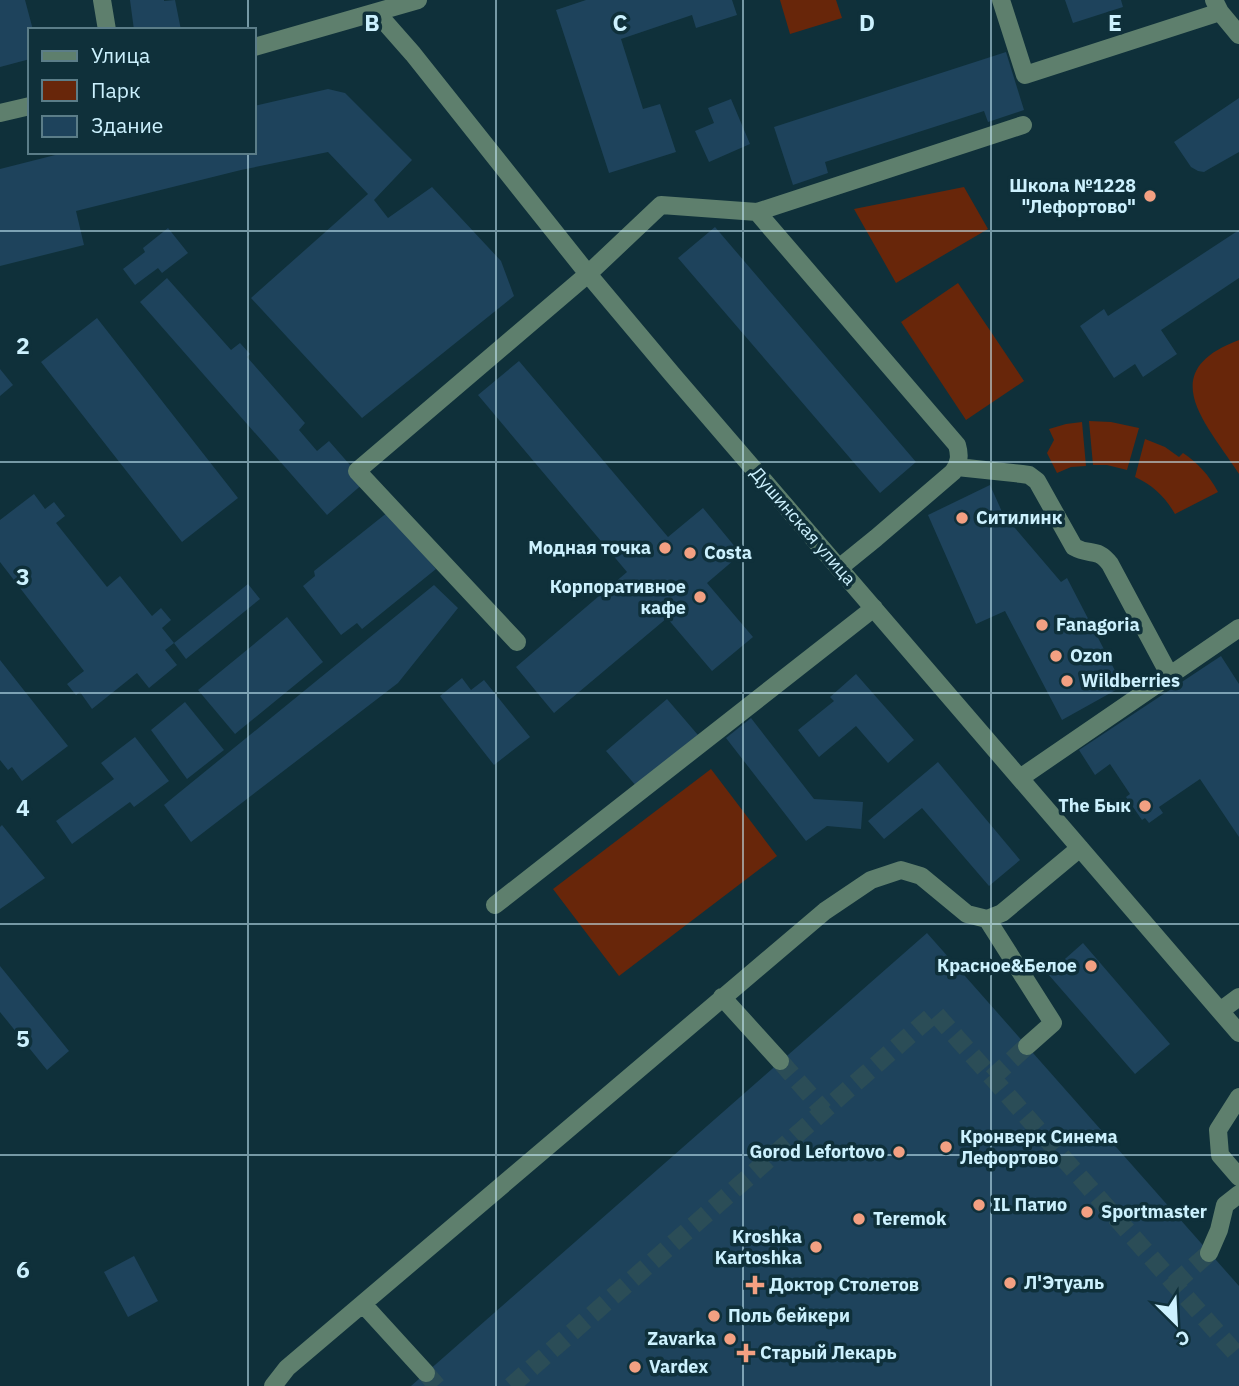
<svg xmlns="http://www.w3.org/2000/svg" width="1239" height="1386" font-family="'IBM Plex Sans',sans-serif">
  <style>
    .green { fill: #68260a }
    .building { fill: #1e435c }
    .lines { fill: none; stroke-linecap: round; stroke-linejoin: round }
    .minor-tunnel { stroke: #2b4d57; stroke-width: 18; stroke-dasharray: 18 9; stroke-linecap: butt }
    .minor { stroke: #5e7f6d; stroke-width: 18 }
    .grid { fill: none; stroke: #ccf1fe; stroke-width: 2; stroke-opacity: 0.55 }
    .poi-dot { fill: #f3a082; stroke: #0f303a; stroke-width: 2.5 }
    .labels { text-anchor: middle; stroke-width: 7; stroke-linejoin: round; paint-order: stroke }
    .poi-label { font-size: 18px; font-weight: bold; fill: #ccf1fe; stroke: #0f303a; text-anchor: start }
    .street-label { font-size: 18px; fill: #ccf1fe; stroke: #0f303a }
    .grid-label { font-size: 23px; text-anchor: middle; font-weight: bold; fill: #ccf1fe; stroke: #0f303a; stroke-width: 7; stroke-linejoin: round; paint-order: stroke }
  </style>
  <rect width="100%" height="100%" fill="#0f303a"/>
  <!-- green -->
  <path class="green" d="M 780,0 L 836,0 L 842,18 L 790,34 Z
    M 964,187 L 988,229 L 896,283 L 854,209 Z
    M 958,283 L 1024,381 L 966,420 L 901,322 Z
    M 1239,340 L 1239,474 C 1207,424 1153,372 1239,340 Z
    M 1089,421 L 1111,422 L 1139,428 L 1127,470 L 1107,465 L 1093,465 Z
    M 1082,422 L 1086,466 L 1071,467 L 1057,473 L 1047,453 L 1054,440 L 1049,429 L 1066,424 Z
    M 1145,439 L 1165,447 L 1179,457 L 1183,453 C 1198,463 1209,475 1218,492 L 1175,514 C 1165,497 1153,485 1135,477 Z
    M 711,769 L 777,856 L 619,976 L 553,889 Z"/>
  <!-- building -->
  <path class="building" d="M 0,0 L 25,0 L 33,30 L 30,30 L 30,59 L 0,67 Z
    M 130,0 L 164,0 L 164,1 L 175,0 L 181,30 L 134,30 Z
    M 586,0 L 732,0 L 737,15 L 696,28 L 692,15 L 621,39 L 643,109 L 660,104 L 676,152 L 609,173 L 556,10 Z
    M 1065,0 L 1121,0 L 1123,7 L 1073,23 Z
    M 1006,52 L 1024,110 L 988,122 L 984,111 L 825,162 L 828,173 L 793,185 L 774,127 Z
    M 328,89 L 345,93 L 412,160 L 374,200 L 388,218 L 432,187 L 501,261 L 514,296 L 362,418 L 251,298 L 368,194 L 328,152 L 241,170 L 76,211 L 84,245 L 0,266 L 0,169 L 67,152 L 254,152 L 254,106 Z
    M 1239,98 L 1239,152 L 1209,169 L 1204,172 L 1198,171 L 1191,167 L 1174,142 Z
    M 731,99 L 750,144 L 709,162 L 695,131 L 714,123 L 708,108 Z
    M 715,227 L 916,462 L 880,493 L 678,258 Z
    M 168,228 L 188,253 L 162,273 L 158,268 L 135,285 L 123,269 L 145,252 L 143,248 Z
    M 1239,230 L 1239,278 L 1161,330 L 1177,354 L 1143,377 L 1135,364 L 1114,378 L 1080,326 L 1104,309 L 1108,316 Z
    M 167,278 L 231,350 L 240,343 L 250,354 L 247,357 L 305,423 L 299,430 L 317,451 L 329,441 L 365,482 L 327,515 L 140,302 Z
    M 97,318 L 238,498 L 182,542 L 41,362 Z
    M 519,361 L 668,537 L 703,508 L 741,554 L 707,583 L 753,637 L 712,671 L 667,618 L 554,713 L 516,667 L 627,572 L 478,395 Z
    M 0,369 L 13,385 L 0,396 Z
    M 990,485 L 1003,514 L 1061,582 L 1067,578 L 1123,686 L 1062,720 L 1005,611 L 976,624 L 928,515 Z
    M 34,494 L 45,509 L 54,502 L 65,516 L 56,523 L 107,587 L 120,576 L 152,616 L 161,608 L 171,620 L 162,628 L 174,643 L 165,650 L 177,665 L 149,688 L 137,673 L 92,709 L 80,692 L 76,695 L 67,684 L 84,671 L 0,562 L 0,520 Z
    M 388,512 L 436,569 L 362,629 L 357,623 L 341,635 L 303,586 L 315,576 L 314,571 Z
    M 248,584 L 260,599 L 186,659 L 174,643 Z
    M 434,585 L 458,608 L 398,683 L 191,842 L 164,805 Z
    M 287,617 L 323,662 L 235,734 L 198,690 Z
    M 1221,656 L 1239,684 L 1239,837 L 1200,779 L 1159,807 L 1163,813 L 1149,823 L 1145,818 L 1142,820 L 1126,797 L 1130,794 L 1110,764 L 1095,775 L 1079,750 Z
    M 0,660 L 68,746 L 22,781 L 12,767 L 8,770 L 0,760 Z
    M 856,674 L 914,740 L 888,763 L 856,726 L 819,757 L 798,730 L 834,701 L 830,697 Z
    M 462,678 L 471,690 L 484,680 L 530,737 L 494,765 L 440,696 Z
    M 667,699 L 698,735 L 637,787 L 606,751 Z
    M 185,702 L 224,750 L 187,779 L 151,730 Z
    M 751,718 L 814,799 L 863,802 L 861,829 L 827,826 L 806,841 L 726,738 Z
    M 135,737 L 169,781 L 134,807 L 130,802 L 72,844 L 56,821 L 114,779 L 101,763 Z
    M 938,762 L 1020,860 L 989,886 L 922,808 L 884,839 L 868,821 Z
    M 2,825 L 45,878 L 0,909 L 0,827 Z
    M 927,933 L 1239,1286 L 1239,1386 L 411,1386 Z
    M 1083,943 L 1170,1044 L 1135,1074 L 1048,974 Z
    M 0,966 L 69,1051 L 47,1070 L 0,1012 Z
    M 134,1256 L 158,1301 L 128,1317 L 104,1272 Z"/>
  <g class="lines">
    <!-- minor-tunnel -->
    <path class="minor-tunnel" d="M 780,1061 L 824,1111
      M 992,1078 L 1027,1046
      M 1174,1284 L 1209,1253
      M 426,1373 L 437,1386
      M 511,1386 L 935,1013 L 1239,1357"/>
    <!-- minor -->
    <path class="minor" d="M 102,0 L 107,30
      M 1001,0 L 1025,75 L 1220,12
      M 1214,0 L 1220,12 L 1239,35
      M 376,12 L 413,54 L 588,274 L 672,374 L 1239,1033
      M 254,47 L 418,0
      M 0,113 L 30,106
      M 757,212 L 957,445 C 960,455 960,463 953,472 L 876,538 L 839,568
      M 957,467 L 1022,474 L 1029,475 L 1037,481 L 1074,547 C 1090,556 1097,547 1110,564 L 1170,676
      M 517,642 L 357,471 L 588,274 L 661,205 L 757,212 L 1023,125
      M 1020,778 L 1239,628
      M 495,905 L 874,608
      M 987,919 L 1053,1023 L 1027,1046
      M 722,997 L 780,1061
      M 1220,1011 L 1239,997
      M 1239,1097 L 1218,1130 L 1220,1155 L 1239,1177
      M 1209,1253 L 1219,1230 L 1225,1205 L 1239,1194
      M 363,1304 L 426,1373
      M 273,1386 L 287,1368 L 825,911 L 871,880 L 901,870 L 921,876 L 967,914 L 987,919 L 1002,913 L 1080,848"/>
  </g>
  <!-- grid -->
  <path class="grid" d="M 248,0 L 248,30M 496,0 L 496,1386M 743,0 L 743,1386M 991,0 L 991,1386M 248,152 L 248,1386M 0,231 L 1239,231M 0,462 L 1239,462M 0,693 L 1239,693M 0,924 L 1239,924M 0,1155 L 1239,1155"/>
  <!-- markers -->
  <g class="poi-dot">
    <circle cx="1150" cy="196" r="7"/>
    <circle cx="962" cy="518" r="7"/>
    <circle cx="665" cy="548" r="7"/>
    <circle cx="690" cy="553" r="7"/>
    <circle cx="700" cy="597" r="7"/>
    <circle cx="1042" cy="625" r="7"/>
    <circle cx="1056" cy="656" r="7"/>
    <circle cx="1067" cy="681" r="7"/>
    <circle cx="1145" cy="806" r="7"/>
    <circle cx="1091" cy="966" r="7"/>
    <circle cx="946" cy="1147" r="7"/>
    <circle cx="899" cy="1152" r="7"/>
    <circle cx="979" cy="1205" r="7"/>
    <circle cx="1087" cy="1212" r="7"/>
    <circle cx="859" cy="1219" r="7"/>
    <circle cx="816" cy="1247" r="7"/>
    <circle cx="1010" cy="1283" r="7"/>
    <path d="M751.5 1274.5h7v7h7v7h-7v7h-7v-7h-7v-7h7z"/>
    <circle cx="714" cy="1316" r="7"/>
    <circle cx="730" cy="1339" r="7"/>
    <path d="M742.5 1342.5h7v7h7v7h-7v7h-7v-7h-7v-7h7z"/>
    <circle cx="635" cy="1367" r="7"/>
  </g>
  <g class="labels">
    <!-- poi labels -->
    <g class="poi-label">
      <text x="1136" y="192" text-anchor="end">Школа №1228<tspan x="1136" dy="21">"Лефортово"</tspan></text>
      <text x="976" y="524">Ситилинк</text>
      <text x="651" y="554" text-anchor="end">Модная точка</text>
      <text x="704" y="559">Costa</text>
      <text x="686" y="593" text-anchor="end">Корпоративное<tspan x="686" dy="21">кафе</tspan></text>
      <text x="1056" y="631">Fanagoria</text>
      <text x="1070" y="662">Ozon</text>
      <text x="1081" y="687">Wildberries</text>
      <text x="1131" y="812" text-anchor="end">The Бык</text>
      <text x="1077" y="972" text-anchor="end">Красное&amp;Белое</text>
      <text x="960" y="1143">Кронверк Синема<tspan x="960" dy="21">Лефортово</tspan></text>
      <text x="885" y="1158" text-anchor="end">Gorod Lefortovo</text>
      <text x="993" y="1211">IL Патио</text>
      <text x="1101" y="1218">Sportmaster</text>
      <text x="873" y="1225">Teremok</text>
      <text x="802" y="1243" text-anchor="end">Kroshka<tspan x="802" dy="21">Kartoshka</tspan></text>
      <text x="1024" y="1289">Л'Этуаль</text>
      <text x="769" y="1291">Доктор Столетов</text>
      <text x="728" y="1322">Поль бейкери</text>
      <text x="716" y="1345" text-anchor="end">Zavarka</text>
      <text x="760" y="1359">Старый Лекарь</text>
      <text x="649" y="1373">Vardex</text>
    </g>
    <!-- street labels -->
    <g class="street-label">
      <text transform="translate(803 526) rotate(49)" y="6">Душинская улица</text>
    </g>
  </g>
  <g class="grid-label">
    <text x="372" y="31">B</text>
    <text x="620" y="31">C</text>
    <text x="867" y="31">D</text>
    <text x="1115" y="31">E</text>
    <text x="23" y="354">2</text>
    <text x="23" y="585">3</text>
    <text x="23" y="816">4</text>
    <text x="23" y="1047">5</text>
    <text x="23" y="1278">6</text>
  </g>
  <!-- legend -->
  <rect x="28" y="28" width="228" height="126" fill="#0f303a" stroke="#5b7d88" stroke-width="2"/>
  <rect x="42" y="51" width="35" height="10" fill="#5e7f6d" stroke="#5b7d88" stroke-width="2"/>
  <text x="91" y="63" font-size="21" fill="#ccf1fe">Улица</text>
  <rect x="42" y="80" width="35" height="21" fill="#68260a" stroke="#5b7d88" stroke-width="2"/>
  <text x="91" y="98" font-size="21" fill="#ccf1fe">Парк</text>
  <rect x="42" y="116" width="35" height="21" fill="#1e435c" stroke="#5b7d88" stroke-width="2"/>
  <text x="91" y="133" font-size="21" fill="#ccf1fe">Здание</text>
  <!-- north arrow -->
  <g transform="translate(1176 1323) rotate(156)" stroke="#0f303a" stroke-width="5" paint-order="stroke">
  <path d="M0-5L12 26L0 18L-12 26Z" fill="#ccf1fe"/>
  <text y="-10" font-size="19" font-weight="bold" text-anchor="middle" fill="#ccf1fe">С</text>
  </g>
</svg>
